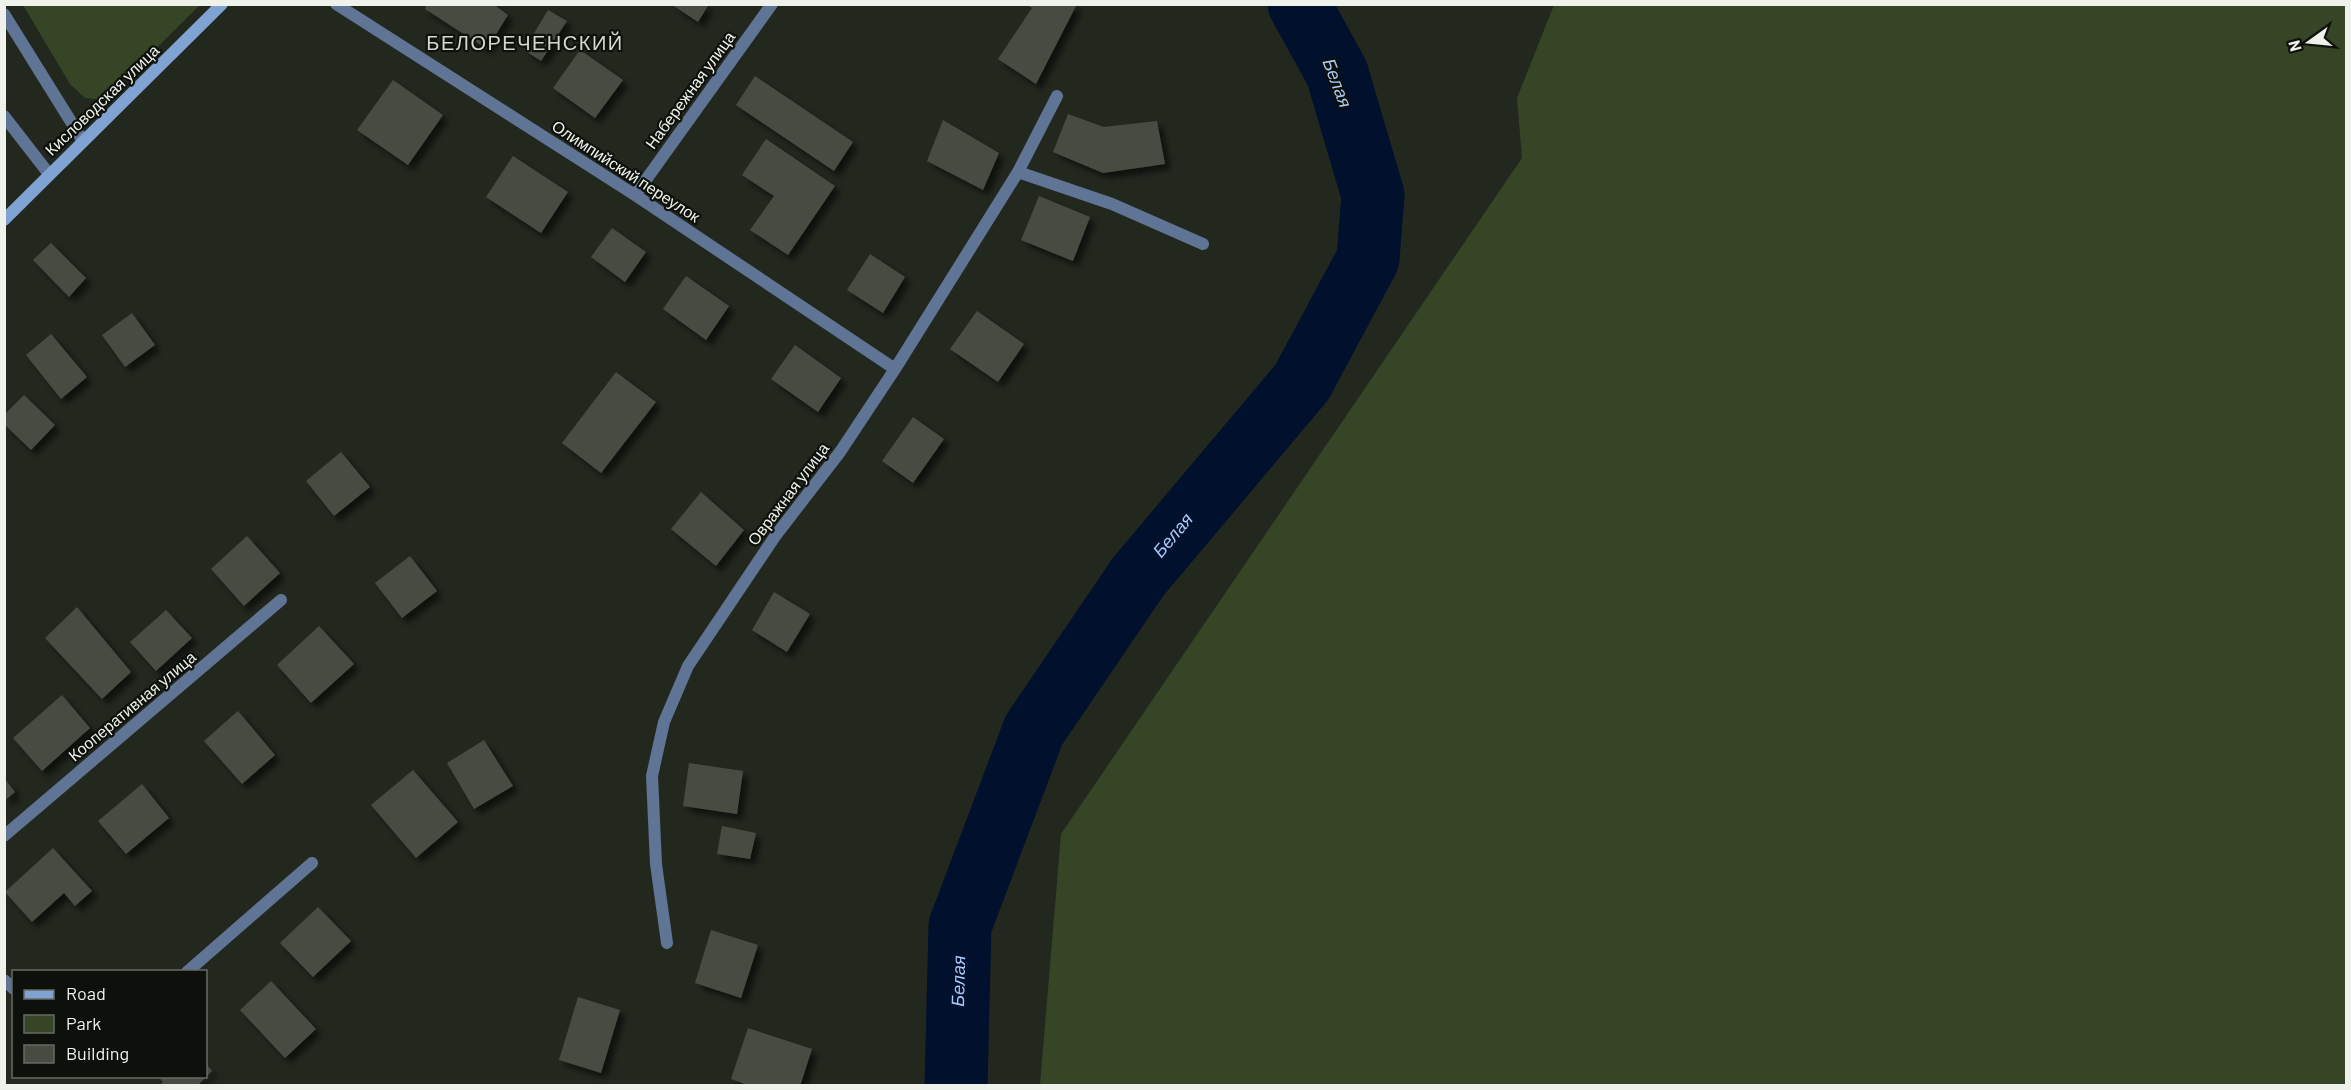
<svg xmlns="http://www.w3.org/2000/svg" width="2351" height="1090" font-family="Barlow,sans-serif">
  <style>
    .green { fill: #354526 }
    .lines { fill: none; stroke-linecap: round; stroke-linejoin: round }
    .river { stroke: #01102c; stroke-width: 63 }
    .building { fill: #474c42; filter: url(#shadow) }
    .lane { stroke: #607595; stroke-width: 12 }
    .street { stroke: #607595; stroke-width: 12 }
    .secondary { stroke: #80a3d4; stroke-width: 12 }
    .labels { text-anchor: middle; stroke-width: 4.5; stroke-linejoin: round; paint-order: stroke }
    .street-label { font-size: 16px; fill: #eef2eb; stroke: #0e100c }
    .water-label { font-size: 18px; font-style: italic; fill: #aac9f7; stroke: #0e100c }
    .quarter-label { font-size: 20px; letter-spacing: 1.5px; fill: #d2d9cc; stroke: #0e100c }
  </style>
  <defs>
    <filter id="shadow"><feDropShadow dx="5.5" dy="5.5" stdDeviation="3" flood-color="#0009"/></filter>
  </defs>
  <rect width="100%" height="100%" fill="#23281f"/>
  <!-- green -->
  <path class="green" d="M 23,5 L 200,5 L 104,100 L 85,98 L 70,84 Z
    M 1554,5 L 2346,5 L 2346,1085 L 1040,1085 L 1061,834 L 1522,158 L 1517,98 Z"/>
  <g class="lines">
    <!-- river -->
    <path class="river" id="s1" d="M 956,1086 L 960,926 L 1034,730 L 1138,577 L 1302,382 L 1368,259 L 1373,195 L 1337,73 L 1299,4"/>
  </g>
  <!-- building -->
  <path class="building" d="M 427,4 L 493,4 L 508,15 L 487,49 L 425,9 Z
    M 671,4 L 709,4 L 698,22 Z
    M 1026,4 L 1077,4 L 1036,84 L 998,59 L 1032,8 Z
    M 548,10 L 567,21 L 541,61 L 524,50 Z
    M 580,50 L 623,80 L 595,118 L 553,88 Z
    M 755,76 L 853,142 L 834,171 L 736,105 Z
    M 393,80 L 443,115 L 408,165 L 357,130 Z
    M 1068,114 L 1104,127 L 1157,121 L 1165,164 L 1103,173 L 1053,152 Z
    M 943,120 L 999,153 L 983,190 L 927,161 Z
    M 766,139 L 835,186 L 788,255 L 750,230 L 774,196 L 742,175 Z
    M 513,156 L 568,192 L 541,233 L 486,197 Z
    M 1039,196 L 1090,217 L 1073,261 L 1021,240 Z
    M 612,228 L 646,252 L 625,282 L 591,257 Z
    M 51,243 L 86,278 L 69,297 L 33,260 Z
    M 870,254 L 905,277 L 883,313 L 847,290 Z
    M 686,276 L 729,306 L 706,340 L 663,309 Z
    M 977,311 L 1024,344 L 998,382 L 950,349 Z
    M 132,313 L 155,345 L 125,367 L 102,335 Z
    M 51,334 L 87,377 L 61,399 L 26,355 Z
    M 795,345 L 841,378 L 818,412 L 771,379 Z
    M 616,372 L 656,402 L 601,473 L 562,443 Z
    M 24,395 L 55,425 L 31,450 L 4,424 L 4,415 Z
    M 913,417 L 944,439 L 913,483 L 882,461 Z
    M 341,452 L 370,487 L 334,516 L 306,481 Z
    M 701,492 L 744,530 L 716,566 L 671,529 Z
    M 247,536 L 280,573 L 244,606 L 211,569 Z
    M 410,556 L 437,591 L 402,618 L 375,583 Z
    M 774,592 L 810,614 L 787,652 L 752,630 Z
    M 77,607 L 131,672 L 102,699 L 45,638 Z
    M 166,610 L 192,638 L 156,671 L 130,642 Z
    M 319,626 L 354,664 L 311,703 L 277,665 Z
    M 62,695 L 90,728 L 42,771 L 13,738 Z
    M 238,711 L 275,755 L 242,784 L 204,741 Z
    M 484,740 L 513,786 L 474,809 L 447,763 Z
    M 689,763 L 743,771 L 737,814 L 683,806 Z
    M 413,770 L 458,822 L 416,858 L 371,805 Z
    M 4,778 L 15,792 L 4,801 Z
    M 142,784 L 169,818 L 126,854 L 98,821 Z
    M 722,826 L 756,833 L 750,859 L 717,854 Z
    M 53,848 L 92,891 L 75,906 L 64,893 L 32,922 L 5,892 Z
    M 318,907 L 351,941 L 313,977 L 280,943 Z
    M 711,930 L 758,945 L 741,998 L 695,983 Z
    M 271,981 L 316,1029 L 285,1058 L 240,1010 Z
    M 578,997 L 620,1010 L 601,1073 L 559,1060 Z
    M 748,1028 L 812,1049 L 800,1086 L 750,1086 L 731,1079 Z
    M 206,1064 L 212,1071 L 197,1086 L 159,1086 L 163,1082 L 158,1076 L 206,1076 Z"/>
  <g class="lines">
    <!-- lane -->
    <path class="lane" d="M 4,14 L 83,141
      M 1018,172 L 1112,204 L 1203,244"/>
    <!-- street -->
    <path class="street" d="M 336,4 L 635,195 L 895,369
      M 4,116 L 49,174
      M 635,195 L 772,4
      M 4,836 L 281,600
      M 667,943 L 656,864 L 652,776 L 664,722 L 688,666 L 776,535 L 840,452 L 895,369 L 1018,172 L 1057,96
      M 187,972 L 312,863
      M 4,980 L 14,989"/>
    <!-- secondary -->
    <path class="secondary" d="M 4,220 L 222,4"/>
  </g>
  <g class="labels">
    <!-- street labels -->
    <g class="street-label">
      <text transform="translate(690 90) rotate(-54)" y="6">Набережная улица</text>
      <text transform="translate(102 100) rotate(-44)" y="6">Кисловодская улица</text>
      <text transform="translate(626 171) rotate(33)" y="6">Олимпийский переулок</text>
      <text transform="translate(788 494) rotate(-53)" y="6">Овражная улица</text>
      <text transform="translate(132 706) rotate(-40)" y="6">Кооперативная улица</text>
    </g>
    <!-- water labels -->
    <g class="water-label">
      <text transform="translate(1337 83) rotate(69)" y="6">Белая</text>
      <text dy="6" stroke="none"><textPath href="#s1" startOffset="609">Белая</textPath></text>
      <text dy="6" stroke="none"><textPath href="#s1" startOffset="105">Белая</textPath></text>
    </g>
    <!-- quarter labels -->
    <g class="quarter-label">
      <text x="525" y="50">БЕЛОРЕЧЕНСКИЙ</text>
    </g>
  </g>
  <!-- border -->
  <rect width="2351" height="1090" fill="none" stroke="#eef2eb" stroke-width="12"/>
  <!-- legend -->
  <rect x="12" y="970" width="195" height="108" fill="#0e100c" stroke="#686a65" stroke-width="1.5"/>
  <rect x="24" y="990" width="30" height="9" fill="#80a3d4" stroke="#686a65" stroke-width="1.5"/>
  <text x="66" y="1000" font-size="18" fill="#eef2eb">Road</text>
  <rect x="24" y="1015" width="30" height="18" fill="#354526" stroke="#686a65" stroke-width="1.5"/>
  <text x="66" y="1030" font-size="18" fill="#eef2eb">Park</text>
  <rect x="24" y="1045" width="30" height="18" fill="#474c42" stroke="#686a65" stroke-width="1.5"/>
  <text x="66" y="1060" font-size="18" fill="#eef2eb">Building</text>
  <!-- north arrow -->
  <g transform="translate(2309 42) rotate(255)" stroke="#0e100c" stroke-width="4.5" paint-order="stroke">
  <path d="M0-4.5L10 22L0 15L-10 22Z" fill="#eef2eb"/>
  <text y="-9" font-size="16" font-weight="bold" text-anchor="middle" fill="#eef2eb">N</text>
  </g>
</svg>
